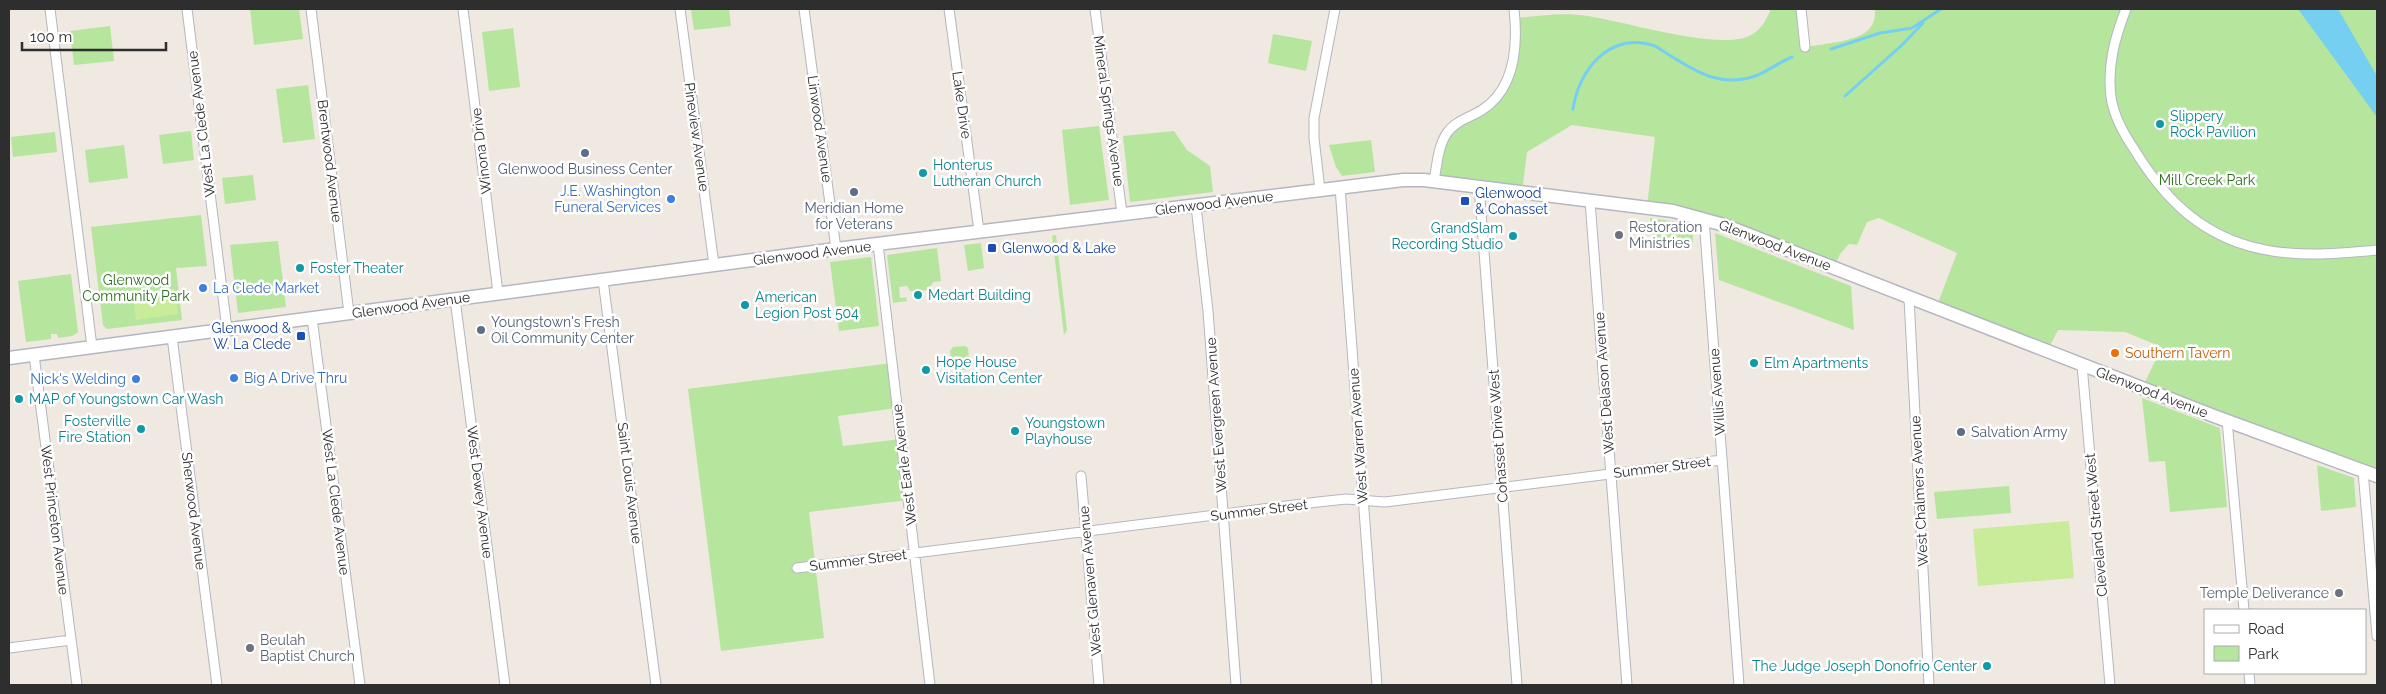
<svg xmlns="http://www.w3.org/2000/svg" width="2386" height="694" font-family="Raleway,sans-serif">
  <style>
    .green { fill: #b6e59e }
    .pitch { fill: #c9ec9a }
    .water { fill: #75cff0 }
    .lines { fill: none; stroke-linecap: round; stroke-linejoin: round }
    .stream { stroke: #75cff0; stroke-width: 3 }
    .minor-casing { stroke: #b4b7c1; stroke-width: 11 }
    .secondary-casing { stroke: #b4b7c1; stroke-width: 15 }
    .minor { stroke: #fff; stroke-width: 9 }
    .secondary { stroke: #fff; stroke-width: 12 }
    .culture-dot { fill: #0f9aa8; stroke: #fff; stroke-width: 2 }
    .service-dot { fill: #5c6f8a; stroke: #fff; stroke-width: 2 }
    .shop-dot { fill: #3f7fe0; stroke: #fff; stroke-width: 2 }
    .transit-dot { fill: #1a4fb4; stroke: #fff; stroke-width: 2 }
    .worship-dot { fill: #6b7280; stroke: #fff; stroke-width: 2 }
    .food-dot { fill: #e8710a; stroke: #fff; stroke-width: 2 }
    .labels { text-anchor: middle; stroke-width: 5; stroke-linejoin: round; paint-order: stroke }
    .street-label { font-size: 14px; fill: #2e2e2e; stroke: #fff }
    .culture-label { font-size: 14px; fill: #0d838f; stroke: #fff; text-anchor: start }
    .service-label { font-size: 14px; fill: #4e5e75; stroke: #fff }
    .park-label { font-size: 14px; fill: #2c6e1b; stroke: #fff }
    .shop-label { font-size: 14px; fill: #366cbe; stroke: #fff; text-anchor: end }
    .transit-label { font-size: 14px; fill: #164399; stroke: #fff; text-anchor: start }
    .worship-label { font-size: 14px; fill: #5b616d; stroke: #fff; text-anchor: start }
    .food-label { font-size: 14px; fill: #c56008; stroke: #fff; text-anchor: start }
  </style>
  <rect width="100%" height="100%" fill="#efe9e1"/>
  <!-- green -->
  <path class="green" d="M 250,9 L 299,9 L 303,39 L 254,45 Z
    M 702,9 L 729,9 L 731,26 L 694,30 L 691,10 Z
    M 1771,9 L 1801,9 L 1805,47 C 1822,44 1859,42 1870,28 C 1875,22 1875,16 1875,9 L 2377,9 L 2377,476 L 2142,388 L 2162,347 L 2125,332 L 2058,330 L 2047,351 L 1936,308 L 1957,253 L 1879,218 L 1867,222 L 1857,245 L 1849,244 L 1840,254 L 1834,268 L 1647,207 L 1655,137 L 1572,125 L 1527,152 L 1522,192 L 1434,181 L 1443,141 L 1506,84 L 1515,18 C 1539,16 1564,12 1588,16 C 1623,21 1722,52 1751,35 C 1762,29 1766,20 1771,9 Z
    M 110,26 L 114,61 L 74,65 L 70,31 Z
    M 513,28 L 520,87 L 489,91 L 482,32 Z
    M 1273,34 L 1312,41 L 1306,71 L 1268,63 Z
    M 308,85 L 315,139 L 283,143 L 276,89 Z
    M 1099,126 L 1109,200 L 1070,205 L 1062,130 Z
    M 191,131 L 194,160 L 163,164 L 159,135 Z
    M 1174,131 L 1187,150 L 1210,166 L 1213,192 L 1130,202 L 1123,136 Z
    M 55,132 L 57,152 L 13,157 L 11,137 Z
    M 1371,140 L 1375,172 L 1342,176 L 1336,167 L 1329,145 Z
    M 124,145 L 128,178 L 89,183 L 85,150 Z
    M 253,175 L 256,200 L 225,204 L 222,178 Z
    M 201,215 L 207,266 L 176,268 L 182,320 L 107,329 L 103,325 L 91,227 Z
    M 1650,218 L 1692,224 L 1693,242 L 1653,245 Z
    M 1715,233 L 1851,286 L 1854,330 L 1719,280 Z
    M 1056,235 L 1067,330 L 1064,335 L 1052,236 Z
    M 278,241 L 286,307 L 238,313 L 230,245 Z
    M 981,243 L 984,268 L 968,271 L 964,245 Z
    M 937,248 L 941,281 L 933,282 L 929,290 L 910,291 L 907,286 L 899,287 L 900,298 L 906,297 L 907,301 L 893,303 L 887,255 Z
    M 871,257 L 879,326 L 839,331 L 830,262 Z
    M 71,274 L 78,332 L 72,336 L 58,338 L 57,334 L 51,334 L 51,339 L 26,342 L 18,281 Z
    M 965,346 L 968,348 L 970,369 L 957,371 L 953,368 L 950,351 L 953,347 Z
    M 892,363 L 897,408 L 838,416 L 843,446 L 901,439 L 908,500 L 809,512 L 824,638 L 721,651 L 688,389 Z
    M 2142,398 L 2220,428 L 2227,507 L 2170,512 L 2165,461 L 2149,462 Z
    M 2317,465 L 2354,478 L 2356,507 L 2321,511 Z
    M 2009,486 L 2011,513 L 1937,519 L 1934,492 Z"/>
  <!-- pitch -->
  <path class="pitch" d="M 174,289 L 178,314 L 136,320 L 133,294 Z
    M 2069,521 L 2074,578 L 1978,586 L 1973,529 Z"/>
  <!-- water -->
  <path class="water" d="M 2298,9 L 2338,9 L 2377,76 L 2377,117 Z"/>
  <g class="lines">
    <!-- stream -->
    <path class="stream" d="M 1831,49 L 1880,33 L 1912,28 L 1941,9
      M 1845,96 L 1902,45 L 1923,23
      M 1573,109 C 1579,69 1610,31 1655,46 C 1688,66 1717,91 1758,75 C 1769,70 1780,62 1792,57"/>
    <defs>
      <path id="minor" d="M 50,9 L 92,347
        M 187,9 L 227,329
        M 311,9 L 349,313
        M 463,9 L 498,293
        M 680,9 L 714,265
        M 804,9 L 836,249
        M 949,9 L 979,231
        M 1095,9 L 1122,213
        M 1801,9 L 1805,47
        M 2126,9 C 2115,37 2107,66 2111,97 C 2114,117 2123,133 2134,149 C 2162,195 2196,231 2249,246 C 2291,258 2335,254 2377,250
        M 1434,181 C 1437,165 1438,146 1447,133 C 1455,121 1471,117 1482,110 C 1516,88 1518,45 1514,9
        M 1479,186 L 1517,685
        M 1340,187 L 1377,685
        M 1320,190 L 1314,138 L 1314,118 L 1335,9
        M 1590,201 L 1627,685
        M 1196,206 L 1208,311 L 1236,685
        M 1704,219 L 1739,685
        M 878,244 L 930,685
        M 603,280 L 656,685
        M 1909,298 L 1929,685
        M 455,299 L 505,685
        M 312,318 L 360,685
        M 172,337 L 217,685
        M 34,355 L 77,685
        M 2082,365 L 2110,685
        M 2227,420 L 2244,610
        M 2363,471 L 2377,636
        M 1081,476 L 1099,685
        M 797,568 L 1318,502 L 1346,499 L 1385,502 L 1722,460
        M 9,648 L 71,640
        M 2249,673 L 2250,685"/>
      <path id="secondary" d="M 9,358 L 836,249 L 1403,180 L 1424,180 L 1673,211 L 1724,225 L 2214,416 L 2377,476"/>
    </defs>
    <!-- minor casing -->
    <use href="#minor" class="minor-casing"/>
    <!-- secondary casing -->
    <use href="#secondary" class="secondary-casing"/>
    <!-- minor -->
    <use href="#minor" class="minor"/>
    <!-- secondary -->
    <use href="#secondary" class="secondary"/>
  </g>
  <!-- markers -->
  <g class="culture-dot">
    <circle cx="2160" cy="124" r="5"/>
    <circle cx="923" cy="173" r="5"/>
    <circle cx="1513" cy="236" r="5"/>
    <circle cx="300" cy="268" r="5"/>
    <circle cx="918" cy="295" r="5"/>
    <circle cx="745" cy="305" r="5"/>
    <circle cx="1754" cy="363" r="5"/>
    <circle cx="926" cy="370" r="5"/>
    <circle cx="19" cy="399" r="5"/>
    <circle cx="141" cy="429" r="5"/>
    <circle cx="1015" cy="431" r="5"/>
    <circle cx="1987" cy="666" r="5"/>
  </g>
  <g class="service-dot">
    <circle cx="585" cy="153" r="5"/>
    <circle cx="854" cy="192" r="5"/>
    <circle cx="481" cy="330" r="5"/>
    <circle cx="1961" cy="432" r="5"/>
  </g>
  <g class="shop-dot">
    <circle cx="671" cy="199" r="5"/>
    <circle cx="203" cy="288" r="5"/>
    <circle cx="234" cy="378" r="5"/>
    <circle cx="136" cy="379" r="5"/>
  </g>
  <g class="transit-dot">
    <rect x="1460" y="196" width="10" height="10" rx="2.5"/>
    <rect x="987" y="243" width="10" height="10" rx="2.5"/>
    <rect x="296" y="331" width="10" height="10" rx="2.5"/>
  </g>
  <g class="worship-dot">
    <circle cx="1619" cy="235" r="5"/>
    <circle cx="2339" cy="593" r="5"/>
    <circle cx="250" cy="648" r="5"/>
  </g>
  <circle class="food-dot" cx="2115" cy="353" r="5"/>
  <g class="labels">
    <!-- street labels -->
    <g class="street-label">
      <text transform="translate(962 105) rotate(82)" y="5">Lake Drive</text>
      <text transform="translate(1109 111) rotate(82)" y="5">Mineral Springs Avenue</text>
      <text transform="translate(201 124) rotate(-97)" y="5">West La Clede Avenue</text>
      <text transform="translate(820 129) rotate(82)" y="5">Linwood Avenue</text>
      <text transform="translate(697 137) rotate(82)" y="5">Pineview Avenue</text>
      <text transform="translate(481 151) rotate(-97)" y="5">Winona Drive</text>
      <text transform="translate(330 161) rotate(83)" y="5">Brentwood Avenue</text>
      <text transform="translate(1214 203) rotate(-7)" y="5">Glenwood Avenue</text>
      <text transform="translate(1775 245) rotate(21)" y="5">Glenwood Avenue</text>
      <text transform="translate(812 253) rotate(-7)" y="5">Glenwood Avenue</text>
      <text transform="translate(411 305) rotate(-8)" y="5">Glenwood Avenue</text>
      <text transform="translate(1604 383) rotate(-94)" y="5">West Delason Avenue</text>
      <text transform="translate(1717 392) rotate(-94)" y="5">Willis Avenue</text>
      <text transform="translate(2152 392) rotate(21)" y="5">Glenwood Avenue</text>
      <text transform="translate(1216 415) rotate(-94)" y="5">West Evergreen Avenue</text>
      <text transform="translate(1358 436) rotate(-94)" y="5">West Warren Avenue</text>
      <text transform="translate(1498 436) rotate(-94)" y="5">Cohasset Drive West</text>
      <text transform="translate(904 465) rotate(-97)" y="5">West Earle Avenue</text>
      <text transform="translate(1662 467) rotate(-7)" y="5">Summer Street</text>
      <text transform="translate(630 483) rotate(83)" y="5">Saint Louis Avenue</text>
      <text transform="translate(1919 491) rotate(-93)" y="5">West Chalmers Avenue</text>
      <text transform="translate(480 492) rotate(83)" y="5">West Dewey Avenue</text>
      <text transform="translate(336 502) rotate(83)" y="5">West La Clede Avenue</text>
      <text transform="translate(1259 510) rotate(-7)" y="5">Summer Street</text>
      <text transform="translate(194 511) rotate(83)" y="5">Sherwood Avenue</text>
      <text transform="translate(55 520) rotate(83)" y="5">West Princeton Avenue</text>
      <text transform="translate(2096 525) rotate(-95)" y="5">Cleveland Street West</text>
      <text transform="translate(858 560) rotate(-7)" y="5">Summer Street</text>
      <text transform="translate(1090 581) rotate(-95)" y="5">West Glenaven Avenue</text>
    </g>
    <!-- culture labels -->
    <g class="culture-label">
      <text x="2170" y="121">Slippery<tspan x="2170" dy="16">Rock Pavilion</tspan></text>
      <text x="933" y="170">Honterus<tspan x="933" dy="16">Lutheran Church</tspan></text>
      <text x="1503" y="233" text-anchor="end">GrandSlam<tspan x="1503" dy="16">Recording Studio</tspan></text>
      <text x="310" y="273">Foster Theater</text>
      <text x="928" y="300">Medart Building</text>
      <text x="755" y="302">American<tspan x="755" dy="16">Legion Post 504</tspan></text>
      <text x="936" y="367">Hope House<tspan x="936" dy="16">Visitation Center</tspan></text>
      <text x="1764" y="368">Elm Apartments</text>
      <text x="29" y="404">MAP of Youngstown Car Wash</text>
      <text x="131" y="426" text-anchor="end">Fosterville<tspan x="131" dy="16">Fire Station</tspan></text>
      <text x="1025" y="428">Youngstown<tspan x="1025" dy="16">Playhouse</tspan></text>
      <text x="1977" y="671" text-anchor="end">The Judge Joseph Donofrio Center</text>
    </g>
    <!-- service labels -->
    <g class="service-label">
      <text x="585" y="174">Glenwood Business Center</text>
      <text x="854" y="213">Meridian Home<tspan x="854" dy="16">for Veterans</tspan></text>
      <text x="491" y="327" text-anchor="start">Youngstown's Fresh<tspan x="491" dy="16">Oil Community Center</tspan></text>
      <text x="1971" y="437" text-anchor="start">Salvation Army</text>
    </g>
    <!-- park labels -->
    <g class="park-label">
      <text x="2207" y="185">Mill Creek Park</text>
      <text x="136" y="285">Glenwood<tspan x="136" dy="16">Community Park</tspan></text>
    </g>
    <!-- shop labels -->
    <g class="shop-label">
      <text x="661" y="196">J.E. Washington<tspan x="661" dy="16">Funeral Services</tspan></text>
      <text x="213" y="293" text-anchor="start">La Clede Market</text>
      <text x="244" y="383" text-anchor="start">Big A Drive Thru</text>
      <text x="126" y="384">Nick's Welding</text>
    </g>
    <!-- transit labels -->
    <g class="transit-label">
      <text x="1475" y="198">Glenwood<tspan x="1475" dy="16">&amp; Cohasset</tspan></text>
      <text x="1002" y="253">Glenwood &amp; Lake</text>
      <text x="291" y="333" text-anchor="end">Glenwood &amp;<tspan x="291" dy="16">W. La Clede</tspan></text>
    </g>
    <!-- worship labels -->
    <g class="worship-label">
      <text x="1629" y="232">Restoration<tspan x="1629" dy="16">Ministries</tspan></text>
      <text x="2329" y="598" text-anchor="end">Temple Deliverance</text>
      <text x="260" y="645">Beulah<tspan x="260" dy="16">Baptist Church</tspan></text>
    </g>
    <!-- food labels -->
    <g class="food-label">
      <text x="2125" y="358">Southern Tavern</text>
    </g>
  </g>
  <!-- border -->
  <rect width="2386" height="694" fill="none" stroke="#2e2e2e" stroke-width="20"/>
  <!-- legend -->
  <rect x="2204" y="609" width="162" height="65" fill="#ffffff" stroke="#ababab"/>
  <rect x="2214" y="625" width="25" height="8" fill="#ffffff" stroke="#ababab"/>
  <text x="2248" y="634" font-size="15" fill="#2e2e2e">Road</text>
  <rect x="2214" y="646" width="25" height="15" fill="#b6e59e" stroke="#ababab"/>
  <text x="2248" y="659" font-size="15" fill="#2e2e2e">Park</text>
  <!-- scale -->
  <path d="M22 42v8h144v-8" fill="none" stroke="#2e2e2e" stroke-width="2.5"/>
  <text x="30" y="42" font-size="15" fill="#2e2e2e" stroke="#ffffff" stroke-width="4" paint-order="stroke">100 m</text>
</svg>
